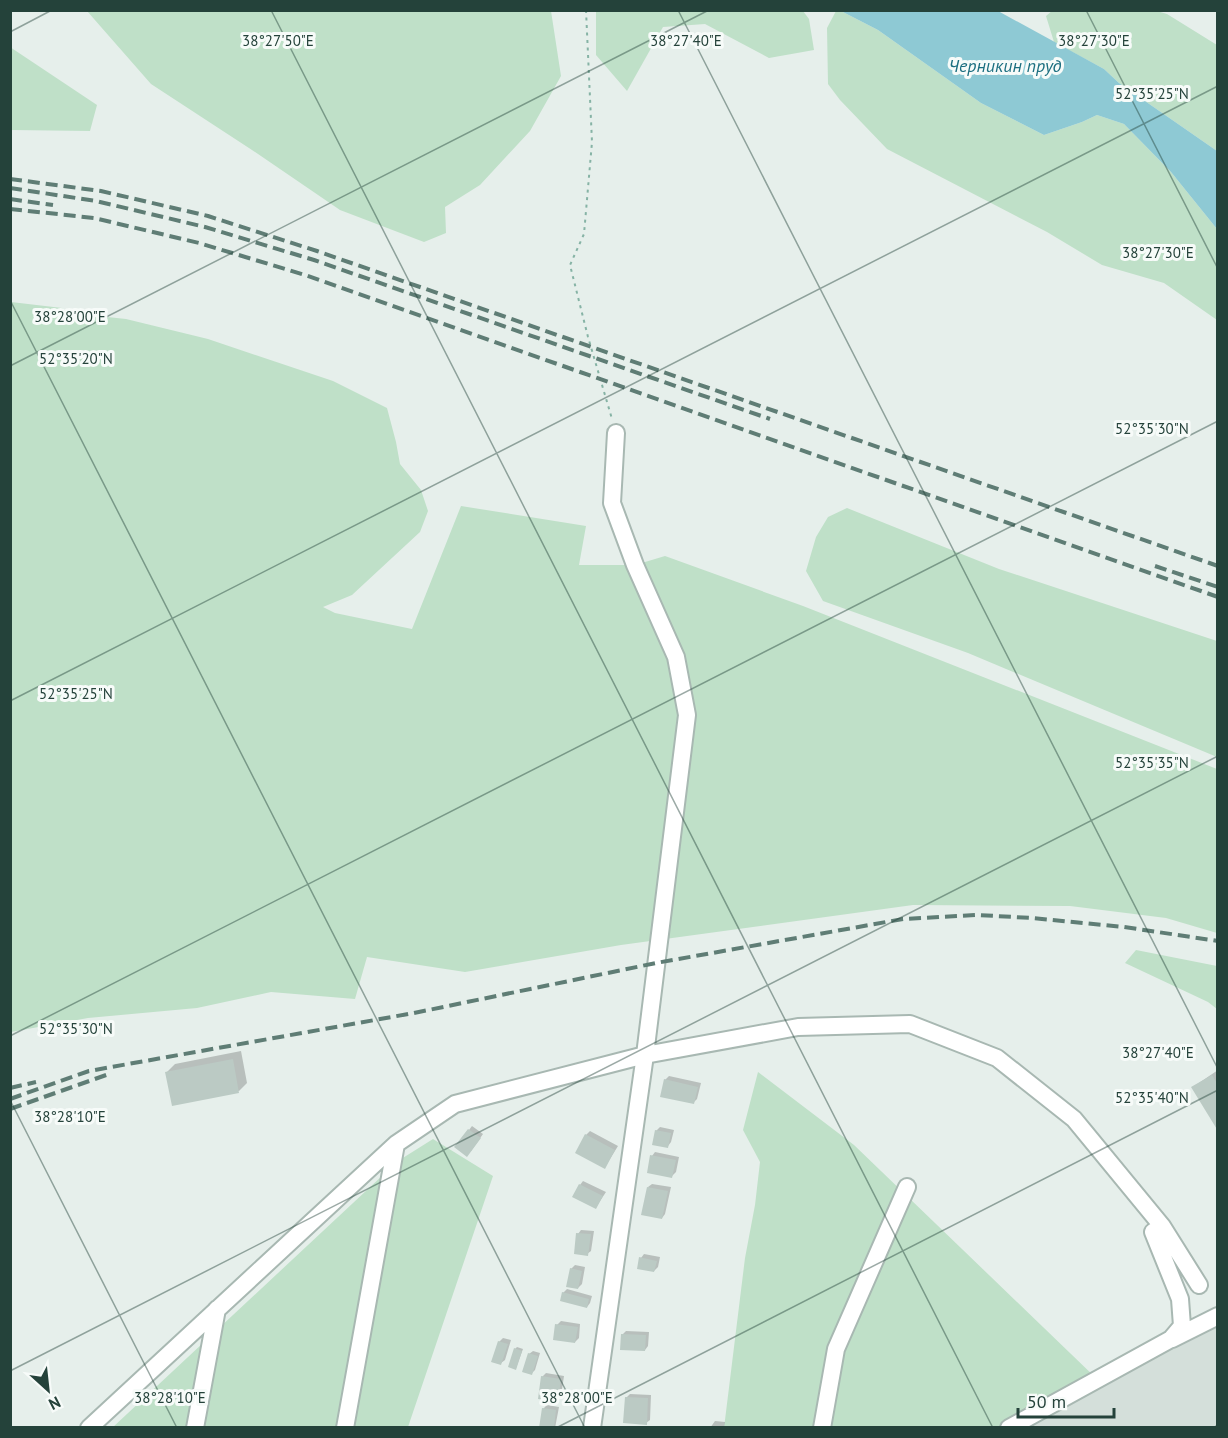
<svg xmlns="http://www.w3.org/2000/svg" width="1228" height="1438" font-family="'PT Sans',sans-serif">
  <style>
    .built { fill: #d4dfda }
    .green { fill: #bfe0c8 }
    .water { fill: #8ec9d4 }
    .shadow { fill: #0003 }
    .building { fill: #bbcac4 }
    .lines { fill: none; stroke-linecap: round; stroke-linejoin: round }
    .minor-casing { stroke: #a8b8b2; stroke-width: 20 }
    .path { stroke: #86b3a5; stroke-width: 2; stroke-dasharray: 3 4.5; stroke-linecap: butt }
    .minor { stroke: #fff; stroke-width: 16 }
    .rail { stroke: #5f7d75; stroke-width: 4; stroke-dasharray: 12 6; stroke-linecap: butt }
    .ticks { fill: none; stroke: #24423a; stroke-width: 1.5; stroke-opacity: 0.45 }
    .labels { text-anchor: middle; stroke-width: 6; stroke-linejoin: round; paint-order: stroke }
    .water-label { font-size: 18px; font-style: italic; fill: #1c6f80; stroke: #f7fbf9 }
    .ticks-label { font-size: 15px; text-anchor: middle; fill: #24423a; stroke: #f7fbf9; stroke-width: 6; stroke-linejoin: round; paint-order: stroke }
  </style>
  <rect width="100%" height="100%" fill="#e6efeb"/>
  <!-- built -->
  <path class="built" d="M 1217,1316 L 1217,1427 L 1009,1428 Z"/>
  <!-- green -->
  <path class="green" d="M 1053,10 L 1157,11 L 1167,14 L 1217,45 L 1217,151 L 1119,83 L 1104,69 L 1054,42 L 1046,16 Z
    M 87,11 L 551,11 L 561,76 L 530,131 L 480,185 L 445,207 L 446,233 L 424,242 L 340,210 L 252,150 L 151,84 Z
    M 596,11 L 803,11 L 809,19 L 814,50 L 769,58 L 705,24 L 663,27 L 627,91 L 596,55 Z
    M 836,11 L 841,11 L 878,30 L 981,103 L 1044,135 L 1082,122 L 1097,115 L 1124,124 L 1171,172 L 1217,229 L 1217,320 L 1164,283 L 1102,265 L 1047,232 L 887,149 L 840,100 L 828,84 L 827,28 Z
    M 10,47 L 97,105 L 90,131 L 11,130 Z
    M 11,302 L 62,308 L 81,321 L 98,316 L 126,319 L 208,339 L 333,381 L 387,408 L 396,442 L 400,464 L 421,490 L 428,511 L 420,532 L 352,595 L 323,607 L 335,613 L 412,629 L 461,506 L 586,526 L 579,565 L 635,565 L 665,556 L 803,606 L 1217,769 L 1217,933 L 1166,918 L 1070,906 L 913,905 L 621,945 L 465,972 L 367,957 L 355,999 L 271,992 L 197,1008 L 88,1018 L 11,1032 Z
    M 847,508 L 999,569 L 1217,641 L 1217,757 L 968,653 L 823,601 L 806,571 L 816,537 L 828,517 Z
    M 1136,950 L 1217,966 L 1217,1009 L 1208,1002 L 1125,963 Z
    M 758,1072 L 854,1145 L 1098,1380 L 1009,1427 L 724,1428 L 745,1258 L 755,1205 L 760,1162 L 743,1130 Z
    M 433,1139 L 493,1176 L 408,1427 L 112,1428 L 398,1161 Z"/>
  <!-- water -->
  <path class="water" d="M 841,11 L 998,11 L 1104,69 L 1119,83 L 1217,151 L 1217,229 L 1171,172 L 1124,124 L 1097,115 L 1082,122 L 1044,135 L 981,103 L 878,30 Z"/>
  <!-- shadow -->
  <path class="shadow" d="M 241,1051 L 247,1083 L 239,1091 L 167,1072 L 175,1064 Z
    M 1218,1070 L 1218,1128 L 1193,1087 Z
    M 669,1076 L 701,1083 L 697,1099 L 693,1103 L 665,1080 Z
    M 472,1126 L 483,1134 L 471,1151 L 469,1130 Z
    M 660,1127 L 674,1130 L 671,1142 L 668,1146 L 656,1131 Z
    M 590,1131 L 618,1146 L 605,1167 L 586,1135 Z
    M 655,1152 L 679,1157 L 676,1172 L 672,1176 L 652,1156 Z
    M 583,1181 L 606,1192 L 596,1207 L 580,1185 Z
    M 652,1184 L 671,1187 L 665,1214 L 662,1218 L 648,1187 Z
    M 581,1230 L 594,1231 L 591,1251 L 587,1254 L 578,1234 Z
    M 644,1254 L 660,1257 L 658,1267 L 654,1271 L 641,1258 Z
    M 575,1265 L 585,1267 L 582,1284 L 578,1288 L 571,1269 Z
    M 567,1289 L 592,1296 L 590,1303 L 587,1307 L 563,1293 Z
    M 561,1321 L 580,1324 L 579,1338 L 575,1342 L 557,1325 Z
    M 626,1331 L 649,1332 L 648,1346 L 645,1350 L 622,1335 Z
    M 503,1338 L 511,1340 L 505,1360 L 501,1363 L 499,1342 Z
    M 517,1347 L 523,1349 L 516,1368 L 515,1349 Z
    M 533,1351 L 540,1353 L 535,1370 L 531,1374 L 529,1354 Z
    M 546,1373 L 564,1376 L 561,1396 L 557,1400 L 542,1377 Z
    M 630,1394 L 651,1395 L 650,1420 L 646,1423 L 626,1398 Z
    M 547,1405 L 559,1407 L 555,1428 L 540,1428 L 543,1409 Z
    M 715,1421 L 725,1422 L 724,1428 L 710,1428 Z"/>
  <!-- building -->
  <path class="building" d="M 233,1059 L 239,1093 L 172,1106 L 165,1072 Z
    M 1212,1075 L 1218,1085 L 1218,1131 L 1191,1087 Z
    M 664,1079 L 698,1087 L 694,1104 L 660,1097 Z
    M 468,1129 L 481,1138 L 467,1157 L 454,1147 Z
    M 655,1130 L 671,1133 L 668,1148 L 652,1145 Z
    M 585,1134 L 615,1150 L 605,1169 L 575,1153 Z
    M 650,1155 L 676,1160 L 672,1178 L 647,1173 Z
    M 579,1184 L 603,1196 L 596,1209 L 572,1197 Z
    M 647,1187 L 668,1191 L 662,1219 L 641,1215 Z
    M 576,1233 L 591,1234 L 588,1256 L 574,1254 Z
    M 639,1257 L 657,1261 L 654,1272 L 637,1269 Z
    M 570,1268 L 582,1271 L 578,1289 L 566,1287 Z
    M 562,1292 L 589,1299 L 587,1308 L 560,1301 Z
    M 555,1324 L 578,1327 L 575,1343 L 553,1340 Z
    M 621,1334 L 646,1335 L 645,1351 L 620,1350 Z
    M 498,1341 L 508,1344 L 501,1365 L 491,1362 Z
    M 514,1348 L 522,1351 L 516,1370 L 508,1367 Z
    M 528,1353 L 538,1356 L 532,1375 L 522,1372 Z
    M 541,1376 L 561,1379 L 558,1402 L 538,1399 Z
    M 625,1397 L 648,1398 L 647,1425 L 623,1423 Z
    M 542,1408 L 556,1410 L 554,1428 L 539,1428 Z"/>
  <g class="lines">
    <defs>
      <path id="minor" d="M 1172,1339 L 1218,1316
        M 89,1428 L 396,1144 L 455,1104 L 645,1055 L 798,1027 L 910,1024 L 997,1058 L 1074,1119 L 1162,1226 L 1199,1285
        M 195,1428 L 217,1309
        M 345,1428 L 396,1144
        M 592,1428 L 645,1055 L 687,715 L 676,657 L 635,565 L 612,503 L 616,433
        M 822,1428 L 836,1349 L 907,1187
        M 1009,1428 L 1171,1339 L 1182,1326 L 1180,1299 L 1153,1232 L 1162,1226"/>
    </defs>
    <!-- minor casing -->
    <use href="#minor" class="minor-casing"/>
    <!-- path -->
    <path class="path" d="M 586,10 L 592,142 L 584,234 L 570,265 L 588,337 L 612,419"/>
    <!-- minor -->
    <use href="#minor" class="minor"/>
    <!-- rail -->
    <path class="rail" d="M 10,179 L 101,191 L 208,216 L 317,251 L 1218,566
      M 10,188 L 96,201 L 205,227 L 314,260 L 770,419
      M 10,199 L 53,205
      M 10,209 L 94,218 L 199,243 L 305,275 L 1218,597
      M 1155,566 L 1218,587
      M 10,1088 L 36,1082
      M 10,1099 L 89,1071 L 414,1013 L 656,963 L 903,919 L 977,915 L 1032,918 L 1124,927 L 1218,941
      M 10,1109 L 109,1074"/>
  </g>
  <!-- ticks -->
  <path class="ticks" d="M 271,10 L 993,1428M 678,10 L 1218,1069M 1086,10 L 1218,269M 10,32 L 52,10M 10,300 L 585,1428M 10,366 L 709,10M 10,701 L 1218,86M 10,1036 L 1218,421M 10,1100 L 177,1428M 10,1371 L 1218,756M 556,1428 L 1218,1090M 1213,1428 L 1218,1425"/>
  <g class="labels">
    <!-- water labels -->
    <g class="water-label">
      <text x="1005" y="72">Черникин пруд</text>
    </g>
  </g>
  <g class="ticks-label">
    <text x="278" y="46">38°27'50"E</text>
    <text x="686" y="46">38°27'40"E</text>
    <text x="1094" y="46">38°27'30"E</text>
    <text x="1152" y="99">52°35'25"N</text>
    <text x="1158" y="258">38°27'30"E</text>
    <text x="70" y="322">38°28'00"E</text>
    <text x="76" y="364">52°35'20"N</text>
    <text x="1152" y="434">52°35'30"N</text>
    <text x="76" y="699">52°35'25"N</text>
    <text x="1152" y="768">52°35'35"N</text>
    <text x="76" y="1034">52°35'30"N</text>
    <text x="1158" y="1058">38°27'40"E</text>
    <text x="1152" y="1103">52°35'40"N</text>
    <text x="70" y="1122">38°28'10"E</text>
    <text x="170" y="1403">38°28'10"E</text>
    <text x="577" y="1403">38°28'00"E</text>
  </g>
  <!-- border -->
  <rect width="1228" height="1438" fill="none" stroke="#24423a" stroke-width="24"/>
  <!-- north arrow -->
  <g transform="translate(48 1390) rotate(153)" stroke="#f7fbf9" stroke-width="4.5" paint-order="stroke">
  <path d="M0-4.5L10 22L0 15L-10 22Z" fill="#24423a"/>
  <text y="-9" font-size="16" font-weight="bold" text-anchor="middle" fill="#24423a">N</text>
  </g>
  <!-- scale -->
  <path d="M1018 1408v9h96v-9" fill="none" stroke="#24423a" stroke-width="3"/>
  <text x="1027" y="1408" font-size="18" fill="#24423a" stroke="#f7fbf9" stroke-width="4.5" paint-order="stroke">50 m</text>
</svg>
